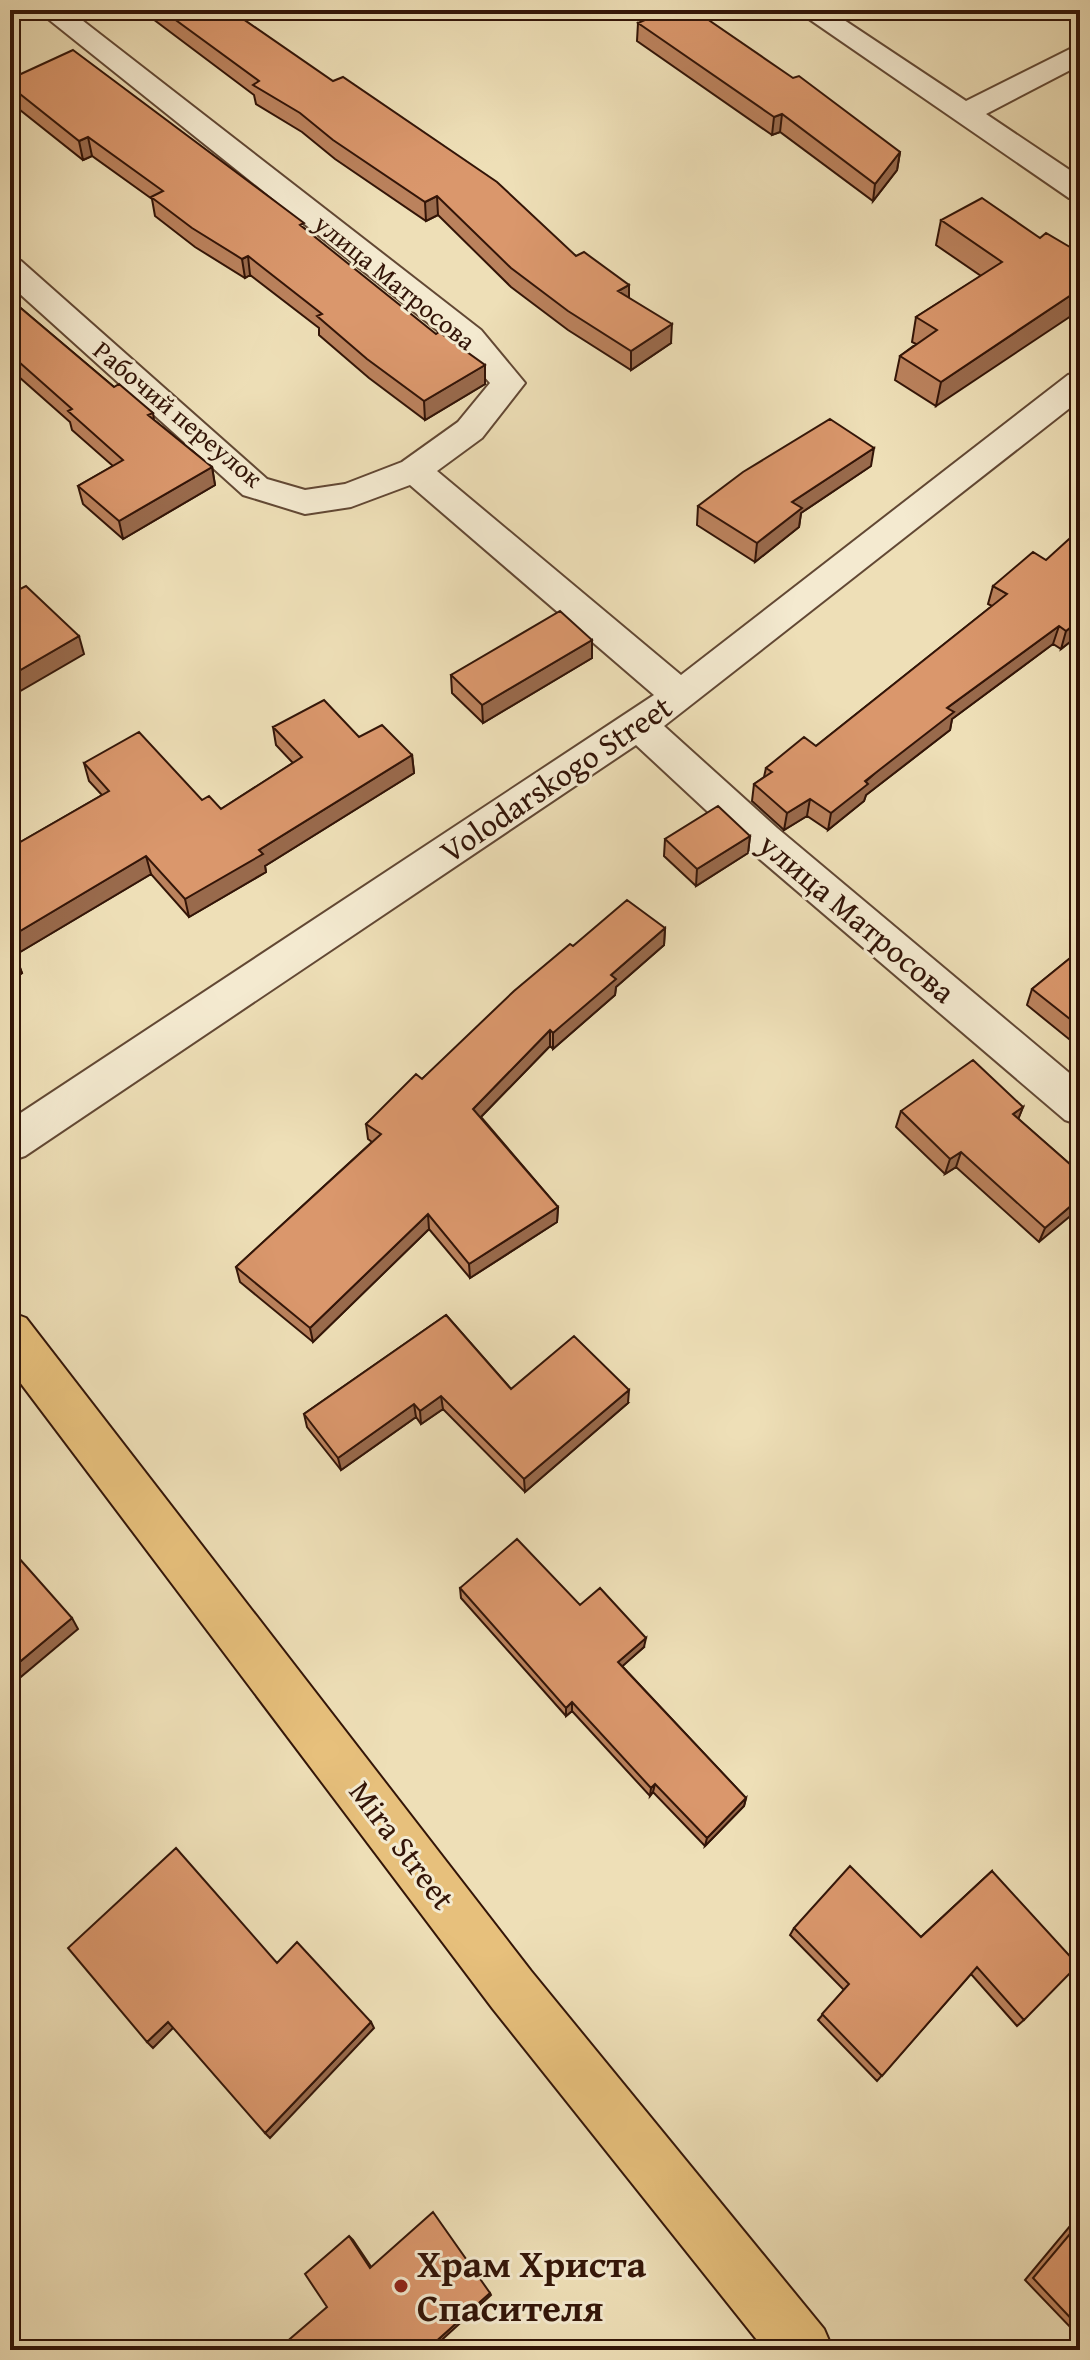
<svg xmlns="http://www.w3.org/2000/svg" width="1090" height="2360" font-family="'Gentium Book Plus',serif">
  <style>
    .lines { fill: none; stroke-linecap: round; stroke-linejoin: round }
    .minor-casing { stroke: #624834; stroke-width: 4 }
    .major-casing { stroke: #331508; stroke-width: 4 }
    .minor { fill: #f4ead0; fill-rule: evenodd }
    .major { fill: #e7c07c; fill-rule: evenodd }
    .wall { fill: #bb825d; stroke: #331508; stroke-width: 2 }
    .shaded-wall { fill: #996a4c; stroke: #331508; stroke-width: 2 }
    .building { fill: #da976c; stroke: #331508; stroke-width: 2 }
    .poi-dot { fill: #8f2418; stroke: #f4ead0; stroke-width: 3 }
    .labels { text-anchor: middle; stroke-width: 6; stroke-linejoin: round; paint-order: stroke }
    .far-street-label { font-size: 26px; fill: #331508; stroke: #f4ead0 }
    .street-label { font-size: 32px; fill: #331508; stroke: #f4ead0 }
    .near-poi-label { font-size: 38px; font-weight: bold; fill: #331508; stroke: #f4ead0; text-anchor: start }
  </style>
  <rect width="100%" height="100%" fill="#eedfb7"/>
  <filter id="stains"><feTurbulence type="fractalNoise" baseFrequency=".0025" numOctaves="4"/><feColorMatrix values="0 0 0 0 .2 0 0 0 0 .09 0 0 0 0 .02 0 0 0 .5 -.17"/></filter>
  <radialGradient id="worn" r=".72"><stop offset=".6" stop-color="#630" stop-opacity="0"/><stop offset="1" stop-color="#630" stop-opacity=".3"/></radialGradient>
  <g class="lines">
    <defs>
      <path id="minor" d="M 37,10 L 69,10 L 481,330 L 525,383 L 482,438 L 437,471 L 681,675 L 1068,375 L 1080,372 L 1080,400 L 664,726 L 777,828 L 1080,1082 L 1080,1125 L 1065,1120 L 749,850 L 636,745 L 25,1156 L 10,1161 L 10,1120 L 654,695 L 410,485 L 351,507 L 305,514 L 243,495 L 10,285 L 10,258 L 21,261 L 267,479 L 305,490 L 345,484 L 402,462 L 458,422 L 490,383 L 457,346 Z
        M 796,10 L 829,10 L 966,101 L 1080,44 L 1080,65 L 986,114 L 1080,177 L 1080,200 L 1069,198 Z"/>
      <path id="major" d="M 10,1312 L 26,1318 L 531,1971 L 824,2329 L 833,2350 L 765,2350 L 493,2009 L 10,1369 Z"/>
    </defs>
    <!-- minor casing -->
    <use href="#minor" class="minor-casing"/>
    <!-- major casing -->
    <use href="#major" class="major-casing"/>
    <!-- minor -->
    <use href="#minor" class="minor"/>
    <!-- major -->
    <use href="#major" class="major"/>
  </g>
  <!-- wall -->
  <path class="wall" d="M 100,10 L 134,10 L 114,18 Z
    M 141,10 L 230,10 L 576,256 L 629,285 L 629,298 L 671,343 L 631,370 L 568,330 L 511,287 L 438,215 L 426,221 L 335,159 L 302,132 L 256,104 L 254,95 Z
    M 937,10 L 970,10 L 950,18 Z
    M 638,23 L 900,152 L 897,170 L 873,201 L 780,132 L 772,135 L 637,41 Z
    M 10,79 L 304,228 L 485,384 L 425,420 L 369,378 L 319,335 L 319,328 L 250,275 L 245,278 L 195,247 L 155,216 L 152,199 L 92,156 L 83,160 L 10,102 Z
    M 941,220 L 1040,238 L 936,406 L 895,380 L 900,356 L 916,344 L 912,342 L 916,317 L 981,276 L 936,245 Z
    M 10,299 L 114,387 L 153,413 L 154,420 L 212,467 L 215,485 L 123,539 L 83,504 L 78,486 L 113,466 L 72,430 L 70,422 L 10,369 Z
    M 871,466 L 801,513 L 799,527 L 755,562 L 697,525 L 698,506 Z
    M 993,586 L 1080,634 L 1061,649 L 1053,644 L 952,719 L 950,730 L 866,795 L 864,801 L 828,830 L 807,816 L 784,830 L 752,801 L 754,784 L 764,777 L 766,768 L 816,746 L 992,606 L 988,604 Z
    M 592,640 L 592,658 L 483,723 L 452,693 L 451,675 Z
    M 273,727 L 359,737 L 412,755 L 414,773 L 265,866 L 266,872 L 189,917 L 151,874 L 15,955 L 22,973 L 10,981 L 10,848 L 102,795 L 89,781 L 84,763 L 202,800 L 221,809 L 293,763 L 276,745 Z
    M 750,836 L 748,853 L 696,886 L 664,856 L 665,839 Z
    M 665,928 L 664,945 L 616,987 L 615,995 L 553,1049 L 550,1046 L 481,1117 L 558,1207 L 557,1222 L 470,1278 L 429,1229 L 313,1342 L 240,1282 L 236,1267 L 372,1142 L 368,1139 L 366,1124 L 422,1079 L 573,946 Z
    M 1080,950 L 1080,1048 L 1027,1005 L 1032,989 Z
    M 1023,1107 L 1018,1119 L 1080,1173 L 1039,1242 L 956,1167 L 945,1174 L 896,1127 L 901,1111 Z
    M 446,1315 L 511,1389 L 628,1403 L 525,1492 L 443,1409 L 421,1424 L 416,1417 L 341,1470 L 307,1427 L 304,1414 Z
    M 460,1588 L 580,1605 L 644,1647 L 622,1666 L 746,1798 L 744,1806 L 705,1846 L 653,1792 L 650,1796 L 572,1711 L 566,1716 L 461,1598 Z
    M 992,1871 L 1024,2020 L 1017,2026 L 971,1974 L 877,2081 L 818,2020 L 844,1990 L 790,1935 L 794,1928 L 921,1937 Z
    M 1080,2214 L 1080,2326 L 1071,2328 L 1025,2280 Z"/>
  <!-- shaded-wall -->
  <path class="shaded-wall" d="M 113,10 L 134,10 L 114,18 Z
    M 952,10 L 970,10 L 950,18 Z
    M 782,114 L 780,132 L 772,135 L 774,117 Z
    M 88,137 L 92,156 L 83,160 L 79,141 Z
    M 900,152 L 897,170 L 873,201 L 875,184 Z
    M 437,196 L 438,215 L 426,221 L 425,202 Z
    M 248,256 L 250,275 L 245,278 L 242,259 Z
    M 629,285 L 629,304 L 618,291 Z
    M 1080,289 L 1080,310 L 936,406 L 941,382 Z
    M 672,324 L 671,343 L 631,370 L 631,351 Z
    M 485,365 L 485,384 L 425,420 L 424,401 Z
    M 874,448 L 871,466 L 801,513 L 799,527 L 755,562 L 757,543 L 792,502 Z
    M 212,467 L 215,485 L 123,539 L 119,521 Z
    M 1080,620 L 1080,634 L 1061,649 L 1066,631 Z
    M 1059,626 L 1053,644 L 952,719 L 950,730 L 866,795 L 864,801 L 828,830 L 831,813 L 947,708 Z
    M 79,636 L 84,654 L 10,697 L 10,676 Z
    M 592,640 L 592,658 L 483,723 L 482,705 Z
    M 412,755 L 414,773 L 265,866 L 266,872 L 189,917 L 185,899 L 259,850 Z
    M 810,799 L 807,816 L 784,830 L 787,813 Z
    M 750,836 L 748,853 L 696,886 L 697,869 Z
    M 146,856 L 151,874 L 10,958 L 10,937 Z
    M 665,928 L 664,945 L 616,987 L 615,995 L 553,1049 L 553,1033 L 611,975 Z
    M 16,956 L 22,973 L 10,981 L 10,960 Z
    M 550,1030 L 550,1046 L 474,1124 L 473,1109 Z
    M 1023,1107 L 1017,1122 L 1013,1114 Z
    M 961,1152 L 956,1167 L 945,1174 L 950,1159 Z
    M 1080,1198 L 1080,1208 L 1039,1242 L 1045,1228 Z
    M 558,1207 L 557,1222 L 470,1278 L 469,1264 Z
    M 428,1214 L 429,1229 L 313,1342 L 310,1328 Z
    M 629,1390 L 628,1403 L 525,1492 L 524,1479 Z
    M 441,1396 L 443,1409 L 421,1424 L 420,1411 Z
    M 414,1404 L 416,1417 L 341,1470 L 338,1458 Z
    M 72,1618 L 78,1629 L 10,1686 L 10,1670 Z
    M 646,1638 L 644,1647 L 617,1671 L 618,1662 Z
    M 572,1702 L 572,1711 L 566,1716 L 566,1708 Z
    M 655,1784 L 653,1792 L 650,1796 L 651,1788 Z
    M 746,1798 L 744,1806 L 705,1846 L 707,1838 Z
    M 168,2022 L 174,2027 L 153,2048 L 147,2042 Z
    M 371,2022 L 374,2028 L 270,2138 L 265,2133 Z
    M 349,2236 L 353,2240 L 374,2271 L 370,2268 Z
    M 490,2293 L 491,2295 L 434,2347 L 437,2350 L 435,2350 L 432,2345 Z"/>
  <!-- building -->
  <path class="building" d="M 162,10 L 230,10 L 333,81 L 343,77 L 497,182 L 576,256 L 584,252 L 629,285 L 618,291 L 672,324 L 631,351 L 568,311 L 511,268 L 437,196 L 425,202 L 333,140 L 300,113 L 253,85 L 259,81 Z
    M 663,10 L 694,10 L 793,78 L 799,76 L 900,152 L 875,184 L 782,114 L 774,117 L 638,23 L 661,13 Z
    M 73,50 L 304,223 L 300,225 L 436,334 L 439,332 L 485,365 L 424,401 L 367,359 L 317,316 L 322,314 L 248,256 L 242,259 L 192,228 L 151,197 L 163,191 L 88,137 L 79,141 L 10,86 L 10,79 Z
    M 982,198 L 1040,238 L 1046,233 L 1080,253 L 1080,289 L 941,382 L 900,356 L 937,330 L 916,317 L 1002,262 L 941,220 Z
    M 10,299 L 114,387 L 119,384 L 153,413 L 148,415 L 212,467 L 119,521 L 78,486 L 123,460 L 68,411 L 72,409 L 10,354 Z
    M 830,419 L 874,448 L 792,502 L 802,508 L 757,543 L 698,506 L 743,472 Z
    M 1080,529 L 1080,620 L 1066,631 L 1059,626 L 947,708 L 954,712 L 865,781 L 868,784 L 831,813 L 810,799 L 787,813 L 754,784 L 772,772 L 766,768 L 804,737 L 816,746 L 1007,594 L 993,586 L 1033,552 L 1046,560 Z
    M 26,586 L 79,636 L 10,676 L 10,594 Z
    M 560,611 L 592,640 L 482,705 L 451,675 Z
    M 324,700 L 359,737 L 382,725 L 412,755 L 259,850 L 263,854 L 185,899 L 146,856 L 10,937 L 10,848 L 109,791 L 84,763 L 139,732 L 202,800 L 209,796 L 221,809 L 302,757 L 273,727 Z
    M 718,806 L 750,836 L 697,869 L 665,839 Z
    M 627,900 L 665,928 L 611,975 L 616,979 L 553,1033 L 550,1030 L 473,1109 L 558,1207 L 469,1264 L 428,1214 L 310,1328 L 236,1267 L 381,1134 L 366,1124 L 416,1074 L 422,1079 L 514,991 L 570,944 L 573,946 Z
    M 10,950 L 16,956 L 10,960 Z
    M 1080,950 L 1080,1027 L 1032,989 Z
    M 973,1060 L 1023,1107 L 1013,1114 L 1080,1173 L 1080,1198 L 1045,1228 L 961,1152 L 950,1159 L 901,1111 Z
    M 446,1315 L 511,1389 L 574,1336 L 629,1390 L 524,1479 L 441,1396 L 420,1411 L 414,1404 L 338,1458 L 304,1414 Z
    M 517,1539 L 580,1605 L 600,1588 L 646,1638 L 618,1662 L 746,1798 L 707,1838 L 655,1784 L 651,1788 L 572,1702 L 566,1708 L 460,1588 Z
    M 10,1548 L 72,1618 L 10,1670 Z
    M 176,1848 L 277,1963 L 297,1942 L 371,2022 L 265,2133 L 168,2022 L 147,2042 L 68,1948 Z
    M 850,1866 L 921,1937 L 992,1871 L 1078,1965 L 1024,2020 L 977,1967 L 882,2076 L 822,2014 L 849,1984 L 794,1928 Z
    M 433,2212 L 490,2293 L 432,2345 L 435,2350 L 277,2350 L 327,2307 L 305,2274 L 349,2236 L 370,2268 Z
    M 1080,2222 L 1080,2326 L 1079,2327 L 1033,2278 Z"/>
  <!-- markers -->
  <circle class="poi-dot" cx="401" cy="2286" r="8"/>
  <g class="labels">
    <!-- far-street labels -->
    <g class="far-street-label">
      <text transform="translate(395 282) rotate(39)" y="9">улица Матросова</text>
      <text transform="translate(178 414) rotate(40)" y="9">Рабочий переулок</text>
    </g>
    <!-- street labels -->
    <g class="street-label">
      <text transform="translate(556 779) rotate(-34)" y="11">Volodarskogo Street</text>
      <text transform="translate(857 918) rotate(40)" y="11">улица Матросова</text>
      <text transform="translate(402 1845) rotate(53)" y="11">Mira Street</text>
    </g>
    <!-- near-poi labels -->
    <g class="near-poi-label">
      <text x="417" y="2277">Храм Христа<tspan x="417" dy="44">Спасителя</tspan></text>
    </g>
  </g>
  <!-- margin -->
  <rect width="1090" height="2360" fill="none" stroke="#eedfb7" stroke-width="40"/>
  <rect x="12" y="12" width="1066" height="2336" fill="none" stroke="#331508" stroke-width="4"/>
  <rect x="20" y="20" width="1050" height="2320" fill="none" stroke="#331508" stroke-width="2"/>
  <rect width="100%" height="100%" filter="url(#stains)"/>
  <rect width="100%" height="100%" fill="url(#worn)"/>
</svg>
